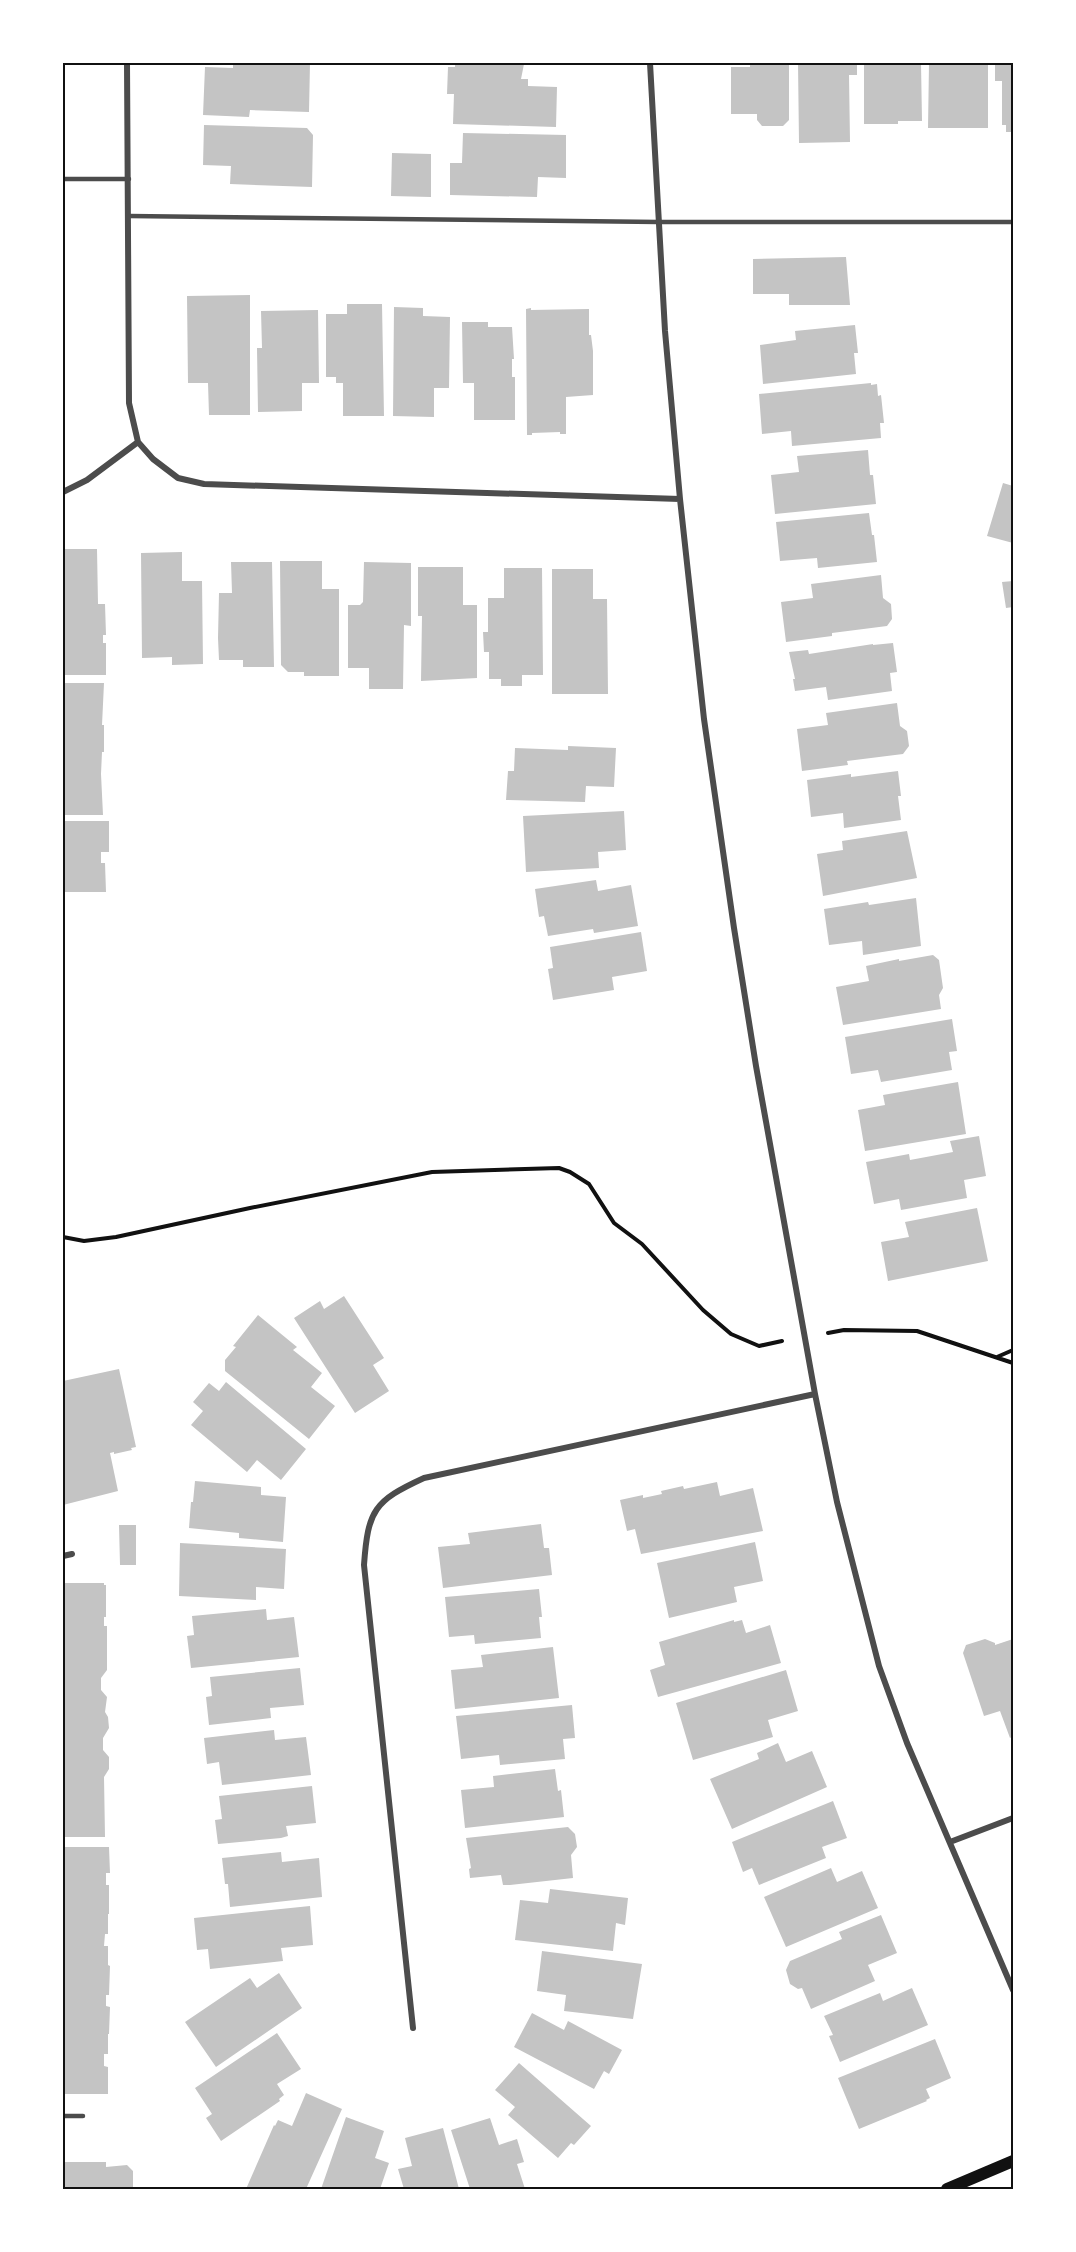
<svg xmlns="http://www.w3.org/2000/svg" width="1076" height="2252" font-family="Karla,sans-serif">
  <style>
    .building { fill: #c4c4c4 }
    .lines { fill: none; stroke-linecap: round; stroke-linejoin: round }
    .path { stroke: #111; stroke-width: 4 }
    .service { stroke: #4c4c4c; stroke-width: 4.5 }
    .minor { stroke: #4c4c4c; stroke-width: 6 }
    .secondary { stroke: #111; stroke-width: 12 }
    .neatline { fill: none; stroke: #111; stroke-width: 2 }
  </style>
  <rect width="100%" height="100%" fill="#fff"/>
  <!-- building -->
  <path class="building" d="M 233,63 L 310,63 L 309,112 L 250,110 L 249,117 L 203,115 L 205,67 L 233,68 Z
    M 455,63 L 524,64 L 521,79 L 528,79 L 528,86 L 557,87 L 556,127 L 453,124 L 454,94 L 447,94 L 448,67 L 455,67 Z
    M 750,63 L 789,63 L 789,120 L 783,126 L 762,126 L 757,120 L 757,114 L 731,114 L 731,67 L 750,67 Z
    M 798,63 L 857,63 L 857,75 L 849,75 L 850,142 L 799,143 Z
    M 864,63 L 921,63 L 922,121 L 898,121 L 898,124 L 864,124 Z
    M 929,63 L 988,63 L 988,128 L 928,128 Z
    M 995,63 L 1013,63 L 1013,132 L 1006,132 L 1006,125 L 1002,125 L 1002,81 L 995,81 Z
    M 204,125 L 307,128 L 313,135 L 312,187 L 230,184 L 231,166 L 203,165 Z
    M 463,133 L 566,135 L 566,178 L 538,177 L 537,197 L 450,195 L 450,163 L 462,163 Z
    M 392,153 L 431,154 L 431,197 L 391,196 Z
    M 846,257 L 850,305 L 789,305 L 789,294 L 753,294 L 753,259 Z
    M 250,295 L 250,415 L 209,415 L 208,383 L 188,383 L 187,296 Z
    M 347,304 L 382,304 L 384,416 L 343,416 L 343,383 L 336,383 L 336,377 L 326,377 L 326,314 L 347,314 Z
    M 394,307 L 423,308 L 423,316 L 450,317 L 449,388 L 434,388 L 434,417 L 393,416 Z
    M 531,308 L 531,310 L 589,309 L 589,335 L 591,335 L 593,351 L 593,395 L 566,397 L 566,434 L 560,434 L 560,432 L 532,433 L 532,435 L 527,435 L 526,309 Z
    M 318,310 L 319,383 L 302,383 L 302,411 L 258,412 L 257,348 L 262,348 L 261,311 Z
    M 462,322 L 488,322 L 488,327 L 512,327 L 514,359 L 512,359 L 512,377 L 515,377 L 515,420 L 474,420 L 474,383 L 463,383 Z
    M 855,325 L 858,353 L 854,353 L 856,374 L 763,384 L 760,345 L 796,340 L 795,331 Z
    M 871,383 L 871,385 L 877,384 L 878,396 L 881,395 L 884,423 L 880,423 L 881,438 L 792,446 L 791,431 L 762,434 L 759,394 Z
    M 868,450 L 870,475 L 873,475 L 876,504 L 775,514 L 771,475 L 799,472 L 797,456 Z
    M 1003,483 L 1013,486 L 1013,543 L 987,536 Z
    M 869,513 L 872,535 L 874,535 L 877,562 L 818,568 L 817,558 L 780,561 L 776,522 Z
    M 63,549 L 97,549 L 98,604 L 105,604 L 106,635 L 103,635 L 103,643 L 106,643 L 106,675 L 63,675 Z
    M 182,552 L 182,581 L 202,581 L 203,664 L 172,665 L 172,657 L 142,658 L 141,553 Z
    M 280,561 L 322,561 L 322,589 L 339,589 L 339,676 L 304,676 L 304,672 L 288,672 L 281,665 Z
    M 231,562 L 272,562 L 274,667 L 243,667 L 243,660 L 219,660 L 218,638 L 219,593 L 232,593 Z
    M 364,562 L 411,563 L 411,626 L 404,625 L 403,689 L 369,689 L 369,668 L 348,668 L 348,605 L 360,605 L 363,602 Z
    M 418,567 L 463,567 L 463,605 L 477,605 L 477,678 L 421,681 L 422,616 L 418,616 Z
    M 504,568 L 542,568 L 543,675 L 522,675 L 522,686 L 501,686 L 501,679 L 489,679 L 489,652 L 484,652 L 483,632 L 488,632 L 488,598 L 504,598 Z
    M 552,569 L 593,569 L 593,599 L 607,599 L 608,694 L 552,694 Z
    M 881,575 L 883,598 L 891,604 L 892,619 L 887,626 L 832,633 L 832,636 L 786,642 L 781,602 L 813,598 L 811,584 Z
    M 1013,581 L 1013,607 L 1006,608 L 1002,582 Z
    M 893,643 L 897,672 L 890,673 L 892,691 L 828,700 L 826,687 L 795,691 L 793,679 L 795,679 L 789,652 L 808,650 L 809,654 L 873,644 L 873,645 Z
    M 63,683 L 104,683 L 102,725 L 104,725 L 104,752 L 102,752 L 101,774 L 103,815 L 63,815 Z
    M 897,703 L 900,726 L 907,731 L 909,746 L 903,754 L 847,761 L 848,765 L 802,771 L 797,729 L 828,725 L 826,713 Z
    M 568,746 L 616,748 L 614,787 L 586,786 L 585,802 L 506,800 L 508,771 L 514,771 L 515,748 L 568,750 Z
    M 898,771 L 901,796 L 898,796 L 901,820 L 844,828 L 843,813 L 811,817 L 807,780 L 851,774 L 851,777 Z
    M 624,811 L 626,850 L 598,852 L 599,868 L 526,872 L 523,816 Z
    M 63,821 L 109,821 L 109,852 L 101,852 L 101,863 L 105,863 L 106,892 L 63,892 Z
    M 907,831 L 917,878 L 823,896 L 817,854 L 843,850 L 842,841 Z
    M 596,880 L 598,891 L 631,885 L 638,926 L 594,933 L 593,929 L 548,936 L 544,916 L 539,917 L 535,889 Z
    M 916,898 L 921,946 L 863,955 L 862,941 L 829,945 L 824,909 L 868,902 L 869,905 Z
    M 641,932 L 647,971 L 612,977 L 614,990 L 553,1000 L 548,969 L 553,968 L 550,947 Z
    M 933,955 L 939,960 L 943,988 L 939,995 L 941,1009 L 843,1025 L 836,987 L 869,981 L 866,966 L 899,959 L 899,961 Z
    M 952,1019 L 957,1051 L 949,1052 L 952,1070 L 881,1082 L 878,1070 L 851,1074 L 845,1037 Z
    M 958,1082 L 966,1134 L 865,1151 L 858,1110 L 885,1105 L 883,1095 Z
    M 979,1136 L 986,1176 L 964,1180 L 967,1198 L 901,1210 L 899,1199 L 874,1204 L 866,1162 L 909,1154 L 910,1160 L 953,1152 L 950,1141 Z
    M 977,1208 L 988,1261 L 888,1281 L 881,1242 L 909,1237 L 905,1222 Z
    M 344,1296 L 384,1358 L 373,1365 L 389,1391 L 355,1413 L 294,1318 L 320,1301 L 324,1309 Z
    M 258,1315 L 297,1347 L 293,1350 L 322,1373 L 311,1387 L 335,1406 L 309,1439 L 225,1371 L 225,1360 L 236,1347 L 233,1346 Z
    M 119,1369 L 136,1447 L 131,1448 L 132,1450 L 114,1454 L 114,1452 L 110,1453 L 118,1491 L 63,1505 L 63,1381 Z
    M 226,1382 L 306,1449 L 281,1480 L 257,1460 L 247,1472 L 191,1425 L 203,1411 L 193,1402 L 209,1383 L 219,1391 Z
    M 195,1481 L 261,1487 L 261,1495 L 286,1497 L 283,1542 L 239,1538 L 239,1533 L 189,1528 L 191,1502 L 193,1502 Z
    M 717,1482 L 720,1496 L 753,1488 L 763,1531 L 641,1554 L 635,1529 L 627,1531 L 620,1500 L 643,1495 L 643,1498 L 662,1494 L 661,1491 L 683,1486 L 684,1489 Z
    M 541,1524 L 544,1548 L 549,1548 L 552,1575 L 443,1588 L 438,1547 L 470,1544 L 468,1533 Z
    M 119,1525 L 136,1525 L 136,1565 L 120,1565 Z
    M 755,1542 L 763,1581 L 734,1587 L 737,1602 L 669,1618 L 657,1563 Z
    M 180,1543 L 286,1549 L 284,1589 L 256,1587 L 256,1600 L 179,1596 Z
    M 63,1583 L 104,1583 L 104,1585 L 106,1585 L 106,1617 L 104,1617 L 104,1626 L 107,1626 L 107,1670 L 101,1678 L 101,1690 L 107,1697 L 105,1712 L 108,1717 L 109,1728 L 103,1738 L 103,1750 L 109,1757 L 109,1769 L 104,1777 L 105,1837 L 63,1837 Z
    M 539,1589 L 542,1617 L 539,1617 L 541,1638 L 475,1644 L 474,1635 L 449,1637 L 445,1597 Z
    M 266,1609 L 267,1620 L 294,1617 L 299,1657 L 191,1668 L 187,1636 L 194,1635 L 192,1616 Z
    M 734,1620 L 734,1622 L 742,1620 L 746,1633 L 770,1625 L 781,1663 L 658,1697 L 650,1670 L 665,1665 L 659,1642 Z
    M 985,1639 L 995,1643 L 995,1645 L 1013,1639 L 1013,1736 L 1010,1738 L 1000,1711 L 984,1716 L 963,1653 L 966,1645 Z
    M 553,1647 L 559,1698 L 455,1709 L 451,1670 L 483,1667 L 481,1655 Z
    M 300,1668 L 304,1705 L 270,1708 L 271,1718 L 209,1725 L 206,1697 L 212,1696 L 210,1677 Z
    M 786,1670 L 798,1711 L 768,1720 L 773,1737 L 693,1760 L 676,1703 Z
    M 572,1705 L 575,1738 L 563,1739 L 565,1759 L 500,1765 L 499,1755 L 461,1759 L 456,1716 Z
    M 274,1730 L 275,1740 L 306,1737 L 311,1775 L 222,1785 L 219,1762 L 207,1764 L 204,1738 Z
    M 778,1743 L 786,1762 L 812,1751 L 827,1787 L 732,1829 L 710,1779 L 759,1759 L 757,1753 Z
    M 555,1769 L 558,1791 L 561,1790 L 564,1817 L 465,1828 L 461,1790 L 494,1787 L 493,1776 Z
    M 312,1786 L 316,1823 L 286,1826 L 288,1836 L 281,1838 L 218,1844 L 215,1820 L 222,1819 L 219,1796 Z
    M 833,1801 L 847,1838 L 822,1847 L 826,1858 L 759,1885 L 752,1868 L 743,1872 L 732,1842 Z
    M 568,1827 L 575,1834 L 577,1847 L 571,1855 L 573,1878 L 510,1885 L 503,1885 L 501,1875 L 470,1878 L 469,1869 L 471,1868 L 466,1838 Z
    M 63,1847 L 109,1847 L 110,1873 L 106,1873 L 106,1885 L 109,1885 L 109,1914 L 108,1914 L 108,1934 L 105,1934 L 104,1946 L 108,1946 L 108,1965 L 110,1966 L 109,1995 L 106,1995 L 106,2006 L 110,2007 L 109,2034 L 108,2034 L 108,2054 L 104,2054 L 104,2066 L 108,2067 L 108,2094 L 63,2094 Z
    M 281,1852 L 282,1862 L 319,1858 L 322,1897 L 230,1907 L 228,1884 L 225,1884 L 222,1858 Z
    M 831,1868 L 837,1882 L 862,1871 L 878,1908 L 786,1947 L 764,1897 Z
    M 550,1889 L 628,1898 L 625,1925 L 616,1923 L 613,1951 L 515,1940 L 520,1900 L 548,1903 Z
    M 310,1906 L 313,1945 L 281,1948 L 283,1961 L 210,1969 L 208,1949 L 197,1950 L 194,1918 Z
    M 881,1915 L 897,1953 L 868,1965 L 875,1981 L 811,2009 L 802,1988 L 798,1989 L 790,1984 L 786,1970 L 790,1961 L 842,1939 L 839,1932 Z
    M 542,1951 L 642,1964 L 633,2019 L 564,2011 L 566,1995 L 537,1991 Z
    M 279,1973 L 302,2008 L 216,2067 L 185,2022 L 250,1978 L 257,1988 Z
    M 912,1988 L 928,2025 L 840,2062 L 829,2036 L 833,2035 L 824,2016 L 880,1993 L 883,2001 Z
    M 532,2013 L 564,2030 L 568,2021 L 622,2050 L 609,2074 L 604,2071 L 594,2089 L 514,2047 Z
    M 277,2033 L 301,2069 L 277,2084 L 284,2095 L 279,2099 L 280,2101 L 221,2141 L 206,2118 L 212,2114 L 195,2088 Z
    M 935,2039 L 951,2078 L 926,2089 L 930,2098 L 926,2100 L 927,2101 L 859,2129 L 838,2078 Z
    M 519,2063 L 591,2126 L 574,2145 L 571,2143 L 558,2158 L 508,2115 L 515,2107 L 495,2090 Z
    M 306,2093 L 342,2109 L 306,2189 L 246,2189 L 274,2125 L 275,2126 L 278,2120 L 292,2126 Z
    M 346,2117 L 384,2131 L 375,2158 L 389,2163 L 380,2189 L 321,2189 Z
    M 490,2118 L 499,2145 L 517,2139 L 524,2162 L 517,2164 L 525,2189 L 470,2189 L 451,2130 Z
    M 443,2128 L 459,2189 L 404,2189 L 398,2169 L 412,2166 L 405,2138 Z
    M 63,2162 L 106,2162 L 106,2167 L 127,2165 L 133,2171 L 133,2189 L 63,2189 Z"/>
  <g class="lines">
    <!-- path -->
    <path class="path" d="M 63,1237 L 84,1241 L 116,1237 L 250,1208 L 432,1172 L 559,1168 L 570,1172 L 589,1184 L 614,1223 L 642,1244 L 703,1310 L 731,1334 L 759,1346 L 782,1341
      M 828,1333 L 844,1330 L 917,1331 L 1013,1363
      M 997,1357 L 1013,1350"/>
    <!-- service -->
    <path class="service" d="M 63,179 L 129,179
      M 129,216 L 658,222 L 1013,222
      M 63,2116 L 83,2116"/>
    <!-- minor -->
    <path class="minor" d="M 127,63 L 129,403 L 138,442 L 153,459 L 178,478 L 204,484 L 680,499
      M 650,63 L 665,331 L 680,499 L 704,719 L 734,928 L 756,1066 L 815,1394 L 837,1502 L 879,1666 L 907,1743 L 1013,1990
      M 63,492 L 87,480 L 138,442
      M 63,1556 L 72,1554
      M 950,1842 L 1013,1818
      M 413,2028 L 364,1565 C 368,1510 374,1501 424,1478 L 815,1394"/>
    <!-- secondary -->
    <path class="secondary" d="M 947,2189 L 1013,2161"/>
  </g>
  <!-- border -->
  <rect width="1076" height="2252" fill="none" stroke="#ffffff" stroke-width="129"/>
  <rect x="64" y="64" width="948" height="2124" class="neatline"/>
</svg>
